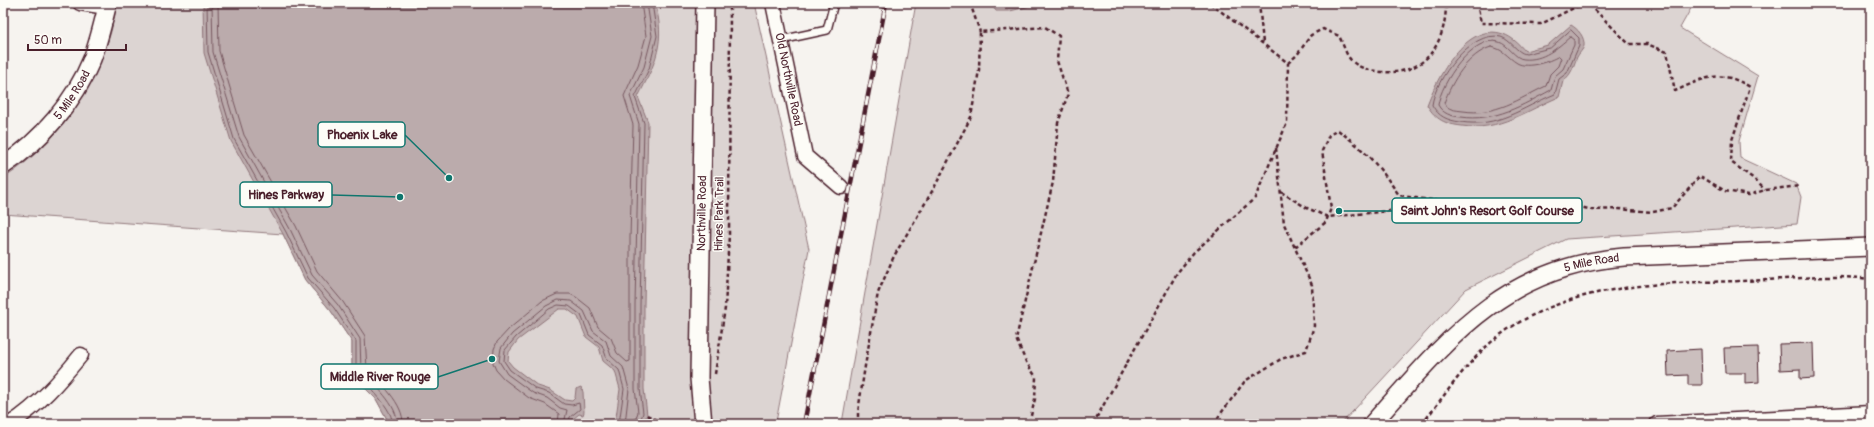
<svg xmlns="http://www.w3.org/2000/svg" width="1874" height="427" font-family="Pangolin,sans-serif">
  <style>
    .green { fill: #dcd4d2; stroke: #937a7e }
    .water { fill: #bbabac; stroke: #8e7378 }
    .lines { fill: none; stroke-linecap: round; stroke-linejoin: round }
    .shore { stroke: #77575f; stroke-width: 1 }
    .building { fill: #cbbfbe; stroke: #4a1f2b }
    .service-casing { stroke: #4a1f2b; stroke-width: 10 }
    .minor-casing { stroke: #4a1f2b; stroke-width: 17 }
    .tertiary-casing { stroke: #4a1f2b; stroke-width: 20 }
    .path { stroke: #4a1f2b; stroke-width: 2.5; stroke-dasharray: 4 3; stroke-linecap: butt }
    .service { stroke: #fdfcf7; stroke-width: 7 }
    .minor { stroke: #fdfcf7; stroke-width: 14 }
    .tertiary { stroke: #fdfcf7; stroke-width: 17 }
    .rail-casing { stroke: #4a1f2b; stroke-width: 4.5 }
    .rail { stroke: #fdfcf7; stroke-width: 3; stroke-dasharray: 9; stroke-linecap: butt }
    .labels { text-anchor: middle; stroke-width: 3; stroke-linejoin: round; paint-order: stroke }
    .street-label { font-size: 12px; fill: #4a1f2b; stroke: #fdfcf7 }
    .leader { fill: none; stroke: #0f766e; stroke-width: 1.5 }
    .callout-dot { fill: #0f766e; stroke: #fdfcf7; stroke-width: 1.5 }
    .callout { fill: #fdfcf7; stroke: #0f766e; stroke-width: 1.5 }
    .callout-label { font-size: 13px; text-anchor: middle; font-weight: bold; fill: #4a1f2b }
  </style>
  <rect width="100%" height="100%" fill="#f6f3ef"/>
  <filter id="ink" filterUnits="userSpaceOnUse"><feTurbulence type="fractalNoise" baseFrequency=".025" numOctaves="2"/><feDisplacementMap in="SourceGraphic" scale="8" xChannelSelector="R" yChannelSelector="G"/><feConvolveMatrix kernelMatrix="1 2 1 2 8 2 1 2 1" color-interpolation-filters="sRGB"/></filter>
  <g filter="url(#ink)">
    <!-- green -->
    <path class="green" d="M 117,3 L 754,3 L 809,249 L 776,422 L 842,423 L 916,3 L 1694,3 L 1680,28 L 1758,76 L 1739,141 L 1740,158 L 1796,184 L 1801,197 L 1797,224 L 1566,239 L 1466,289 L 1341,424 L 386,424 L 388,421 L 376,399 L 352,375 L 352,342 L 331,311 L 305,280 L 283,234 L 3,214 L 3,179 C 64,138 106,76 117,3 Z"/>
    <!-- water -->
    <path class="water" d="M 203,3 L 655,3 C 666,42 656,62 638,97 L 648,122 L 644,305 L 644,389 L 647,415 L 642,424 L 615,424 L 620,389 L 615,371 L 603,361 L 599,347 L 586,337 L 578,317 L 567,309 L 559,309 L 518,340 L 509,352 L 508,361 L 513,367 L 538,386 L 550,390 L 565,400 L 572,401 L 575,398 L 576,389 L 581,387 L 583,392 L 584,412 L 583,415 L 579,414 L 573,419 L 573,424 L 386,424 L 388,421 L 376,399 L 352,375 L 352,342 L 331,311 L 305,280 L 283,234 L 231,141 L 204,53 Z
      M 990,3 L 1043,3 L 1010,11 L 996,11 Z
      M 1571,25 C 1578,29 1585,37 1584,46 C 1583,50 1579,53 1577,57 C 1573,67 1572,74 1563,81 L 1559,97 C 1527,110 1499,132 1462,126 C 1445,124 1436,120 1427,105 C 1437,78 1466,21 1503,34 C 1512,37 1519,44 1525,51 L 1548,45 Z"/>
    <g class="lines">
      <!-- shore -->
      <path class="shore" d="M 207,3 L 208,52 L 234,139 L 286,232 L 308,278 L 334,308 L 356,341 L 356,373 C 365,383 395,410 392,424
        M 212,3 L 213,52 L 239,137 L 290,229 L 312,275 L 338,305 L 360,339 L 361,371 C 373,383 399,406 397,424
        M 218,3 L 219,51 L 244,135 L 296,226 L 317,271 L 343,302 L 365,336 L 367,369 C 380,382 404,404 403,424
        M 1571,30 L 1579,38 L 1579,46 L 1567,73 L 1559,79 L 1555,94 C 1521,108 1499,128 1460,122 C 1447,120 1439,117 1432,105 C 1435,80 1471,29 1501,37 C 1511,40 1517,53 1526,54 L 1550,48 Z
        M 1570,37 L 1574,40 L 1574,45 L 1563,69 L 1555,76 L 1551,90 C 1523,105 1495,122 1461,117 C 1451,116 1443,114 1438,105 C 1441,83 1473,34 1499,42 C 1509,45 1515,59 1524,59 C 1543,61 1557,48 1570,37 Z
        M 1491,47 C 1504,49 1507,57 1517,63 C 1527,69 1549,62 1559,56 L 1561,58 L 1558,66 L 1550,74 L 1546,86 C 1519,99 1495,116 1463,111 C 1455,110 1448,110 1444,103 C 1452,81 1468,54 1491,47 Z
        M 558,424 L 559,414 L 545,404 L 529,398 L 504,379 L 496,370 L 493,363 L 494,349 L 497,342 L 509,329 L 542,301 L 557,294 L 570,294 L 576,297 L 590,308 L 598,327 L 611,338 L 617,353 L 627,362 L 630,361 L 630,238 L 633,125 L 624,96 L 638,65 L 646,36 L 641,3
        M 564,424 L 567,410 L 560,408 L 547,398 L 533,393 L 507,374 L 499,361 L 501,348 L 512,334 L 546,306 L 558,300 L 571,301 L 584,311 L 593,331 L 606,341 L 611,356 L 623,367 L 629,389 L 625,424
        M 569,424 L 570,417 L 580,409 L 579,403 L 572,405 L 564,404 L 549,393 L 536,389 L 510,370 L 504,361 L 505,350 L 516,337 L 549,309 L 558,305 L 569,306 L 581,315 L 589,335 L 602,345 L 607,359 L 619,370 L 624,389 L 619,424
        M 634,424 L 638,412 L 635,389 L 635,305 L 639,124 L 630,96 L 644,67 L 652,36 L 647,3
        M 639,424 L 643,413 L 640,389 L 640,305 L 644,123 L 635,97 L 649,69 L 657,36 L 652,3"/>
    </g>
    <!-- building -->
    <path class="building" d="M 1813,343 L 1814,378 L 1800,379 L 1800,369 L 1780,370 L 1779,344 Z
      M 1758,347 L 1759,382 L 1745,383 L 1745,373 L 1725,373 L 1724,348 Z
      M 1701,349 L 1702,385 L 1688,385 L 1688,375 L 1668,376 L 1667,351 Z"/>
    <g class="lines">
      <defs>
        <path id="service" d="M 781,40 L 827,30 L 834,3"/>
        <g id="minor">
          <path d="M 80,3 L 107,7"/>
          <path id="s1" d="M 773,3 L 805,156 L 841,187"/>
          <path d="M 10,424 C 38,406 60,381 81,355"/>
          <path d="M 1657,424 L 1871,413"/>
        </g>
        <g id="tertiary">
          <path id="s2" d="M 3,166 C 41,141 75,101 92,59 C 99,41 103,22 108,3"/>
          <path id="s3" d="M 703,424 L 699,378 L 705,3"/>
          <path id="s4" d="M 1372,424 C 1447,340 1503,267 1624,257 L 1871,247"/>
        </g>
      </defs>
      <!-- service casing -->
      <use href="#service" class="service-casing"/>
      <!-- minor casing -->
      <use href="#minor" class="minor-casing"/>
      <!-- tertiary casing -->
      <use href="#tertiary" class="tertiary-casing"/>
      <!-- path -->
      <path class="path" d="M 970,3 L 980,32
        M 1210,3 L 1288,63 L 1297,55 L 1311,35 L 1323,29 L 1339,36 C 1343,43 1346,56 1352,61 C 1360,69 1372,71 1383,72 C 1426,75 1446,43 1446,3
        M 1259,3 L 1263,43
        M 1477,3 L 1481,23 L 1541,24 L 1578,6 L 1591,6 L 1629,44 L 1647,44 L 1667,52 L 1675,91 C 1705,78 1719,68 1750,87 L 1732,140 L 1731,162 L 1754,179 L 1765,190
        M 1281,192 L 1307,208 L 1328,217 L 1389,211 L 1417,199
        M 1295,247 L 1326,222 L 1331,208 L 1322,151 L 1329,135 L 1338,130 C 1366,151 1379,166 1399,195 C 1429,202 1448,197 1475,215 L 1514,205 L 1559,201 L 1592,210 L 1619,209 L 1653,212 L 1672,208 L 1700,176 L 1725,191 L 1749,195 L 1765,190 L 1800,186
        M 715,374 L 725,308 L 729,234 L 730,3
        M 647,415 L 663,424
        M 858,424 L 858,412 L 865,366 L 878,293 L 894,256 L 934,188 L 971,117 L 979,70 L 980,32 L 1045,27 L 1059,36 L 1057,61 L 1068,94 L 1058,123 L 1053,182 L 1016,339 L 1026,362 L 1036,377 L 1035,399 L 1029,424
        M 1093,424 L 1177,273 L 1194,252 L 1255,198 L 1287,123 L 1288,63
        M 1213,424 L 1245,381 L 1281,359 L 1306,351 L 1314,326 L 1312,285 L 1284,224 L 1276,148
        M 1422,424 C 1449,390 1473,352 1510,328 C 1580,283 1661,283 1741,281 C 1785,280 1827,274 1871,279"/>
      <!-- service -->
      <use href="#service" class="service"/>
      <!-- minor -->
      <use href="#minor" class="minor"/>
      <!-- tertiary -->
      <use href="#tertiary" class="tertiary"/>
      <defs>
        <path id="rail" d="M 804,424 L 886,3"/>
      </defs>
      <!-- rail casing -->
      <use href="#rail" class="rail-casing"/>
      <!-- rail -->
      <use href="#rail" class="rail"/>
    </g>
  </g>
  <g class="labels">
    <!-- street labels -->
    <g class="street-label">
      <text dy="4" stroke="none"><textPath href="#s1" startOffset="78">Old Northville Road</textPath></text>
      <text dy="4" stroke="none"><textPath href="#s2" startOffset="100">5 Mile Road</textPath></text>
      <text dy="4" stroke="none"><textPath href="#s3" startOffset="211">Northville Road</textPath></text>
      <text transform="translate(719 214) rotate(-89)" y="4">Hines Park Trail</text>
      <text dy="4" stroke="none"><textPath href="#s4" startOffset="279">5 Mile Road</textPath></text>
    </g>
  </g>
  <!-- callouts -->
  <path class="leader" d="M449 178L405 135M400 197L332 195M1339 211L1392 211M492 359L438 377"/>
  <g class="callout-dot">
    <circle cx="449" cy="178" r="4"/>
    <circle cx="400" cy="197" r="4"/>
    <circle cx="1339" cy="211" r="4"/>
    <circle cx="492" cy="359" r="4"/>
  </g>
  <g class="callout">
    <rect x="318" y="122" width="87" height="25" rx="4"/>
    <rect x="240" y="182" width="92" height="25" rx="4"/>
    <rect x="1392" y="198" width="190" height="25" rx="4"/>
    <rect x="321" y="364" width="117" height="25" rx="4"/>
  </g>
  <g class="callout-label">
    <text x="362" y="139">Phoenix Lake</text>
    <text x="286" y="199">Hines Parkway</text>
    <text x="1487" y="215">Saint John's Resort Golf Course</text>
    <text x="380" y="381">Middle River Rouge</text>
  </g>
  <!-- margin -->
  <rect width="1874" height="427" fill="none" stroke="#fdfcf7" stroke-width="16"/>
  <rect x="8" y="8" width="1858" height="411" fill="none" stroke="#4a1f2b" stroke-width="1.5" filter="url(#ink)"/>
  <!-- scale -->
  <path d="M28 44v6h98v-6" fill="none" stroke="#4a1f2b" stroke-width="2"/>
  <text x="34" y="44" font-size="12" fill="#4a1f2b" stroke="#fdfcf7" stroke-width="3" paint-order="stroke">50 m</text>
</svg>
